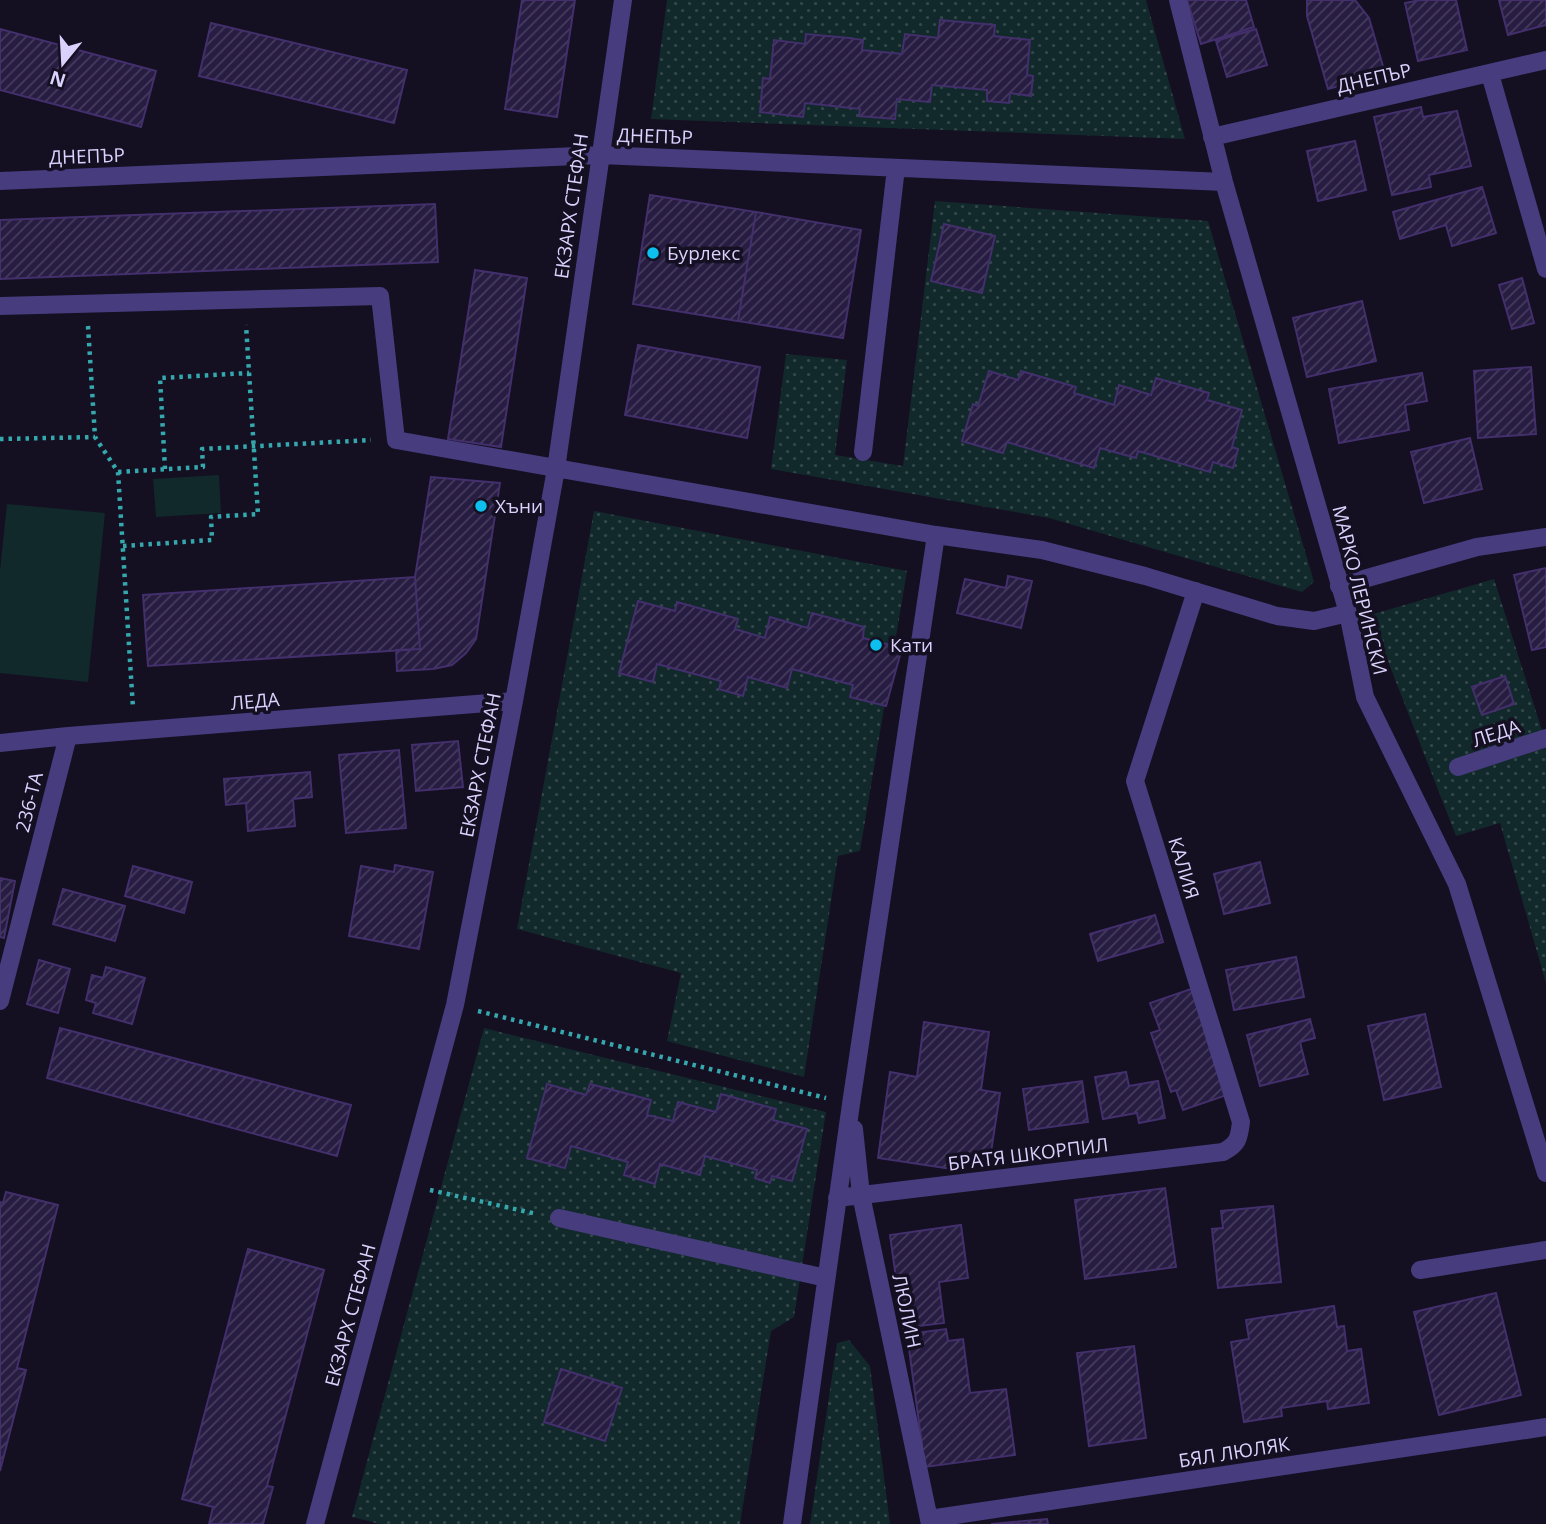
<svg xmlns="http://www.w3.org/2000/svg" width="1546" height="1524" font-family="'Open Sans',sans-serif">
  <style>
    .grass { fill: url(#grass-dots) }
    .park { fill: #12292b }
    .building { fill: url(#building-hatch); stroke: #422f6c; stroke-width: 2 }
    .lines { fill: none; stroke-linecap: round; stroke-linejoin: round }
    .path { stroke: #35a8ae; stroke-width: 4.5; stroke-dasharray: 3.5 5; stroke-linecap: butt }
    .minor { stroke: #463c7e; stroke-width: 18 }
    .poi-dot { fill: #0cbfee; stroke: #140f21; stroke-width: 2.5 }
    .labels { text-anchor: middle; stroke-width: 7; stroke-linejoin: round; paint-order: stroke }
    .street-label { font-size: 19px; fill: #dbd1fd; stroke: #140f21 }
    .poi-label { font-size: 19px; fill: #dbd1fd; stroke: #140f21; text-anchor: start }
  </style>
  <defs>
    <pattern id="grass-dots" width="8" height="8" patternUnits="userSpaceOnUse" patternTransform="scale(1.75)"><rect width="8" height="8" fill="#12292b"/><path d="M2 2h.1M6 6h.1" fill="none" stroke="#34474b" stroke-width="1.8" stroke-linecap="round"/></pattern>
    <pattern id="building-hatch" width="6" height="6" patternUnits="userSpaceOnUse" patternTransform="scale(1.75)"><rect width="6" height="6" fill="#271c41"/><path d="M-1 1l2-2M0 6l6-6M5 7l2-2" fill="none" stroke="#463c5d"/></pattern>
  </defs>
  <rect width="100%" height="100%" fill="#140f21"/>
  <!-- grass -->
  <path class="grass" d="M 667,0 L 1146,0 L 1185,139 L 651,119 Z
    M 935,201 L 1208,221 L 1314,582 L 1302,592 L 1049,518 L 771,469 L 786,354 L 847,360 L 835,455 L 903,466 Z
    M 594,511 L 907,571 L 860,851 L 838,856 L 804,1077 L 667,1041 L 681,973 L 517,929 Z
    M 1494,579 L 1546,743 L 1546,983 L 1500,823 L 1456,836 L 1370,615 Z
    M 484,1028 L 826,1112 L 794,1317 L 771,1331 L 740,1524 L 380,1524 L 352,1517 Z
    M 849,1340 L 870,1366 L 890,1524 L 810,1524 L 837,1343 Z"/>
  <!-- park -->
  <path class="park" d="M 219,475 L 221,513 L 156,517 L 153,479 Z
    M 7,504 L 105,513 L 88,682 L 0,673 L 0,570 Z"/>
  <!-- building -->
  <path class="building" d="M 522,0 L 575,0 L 557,117 L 505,109 Z
    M 1187,0 L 1246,0 L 1254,27 L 1201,44 Z
    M 1307,0 L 1355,0 L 1369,18 L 1385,73 L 1328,89 L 1307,16 Z
    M 1420,0 L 1456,0 L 1467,50 L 1418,61 L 1405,3 Z
    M 1499,0 L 1546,0 L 1546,25 L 1508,35 Z
    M 940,20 L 995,25 L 994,36 L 1030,40 L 1027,75 L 1033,76 L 1031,96 L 1010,93 L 1009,103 L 987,101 L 987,90 L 932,85 L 930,102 L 897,99 L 895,119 L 859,116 L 860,109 L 805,103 L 803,117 L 760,112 L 763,78 L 770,79 L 774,40 L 805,44 L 806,34 L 849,38 L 863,40 L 862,50 L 902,54 L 905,34 L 938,38 Z
    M 211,23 L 407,70 L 394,123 L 199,76 Z
    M 0,29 L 156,71 L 141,127 L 0,90 Z
    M 1256,29 L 1267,65 L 1227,77 L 1216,41 Z
    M 1421,107 L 1423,117 L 1457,111 L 1471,166 L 1429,175 L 1431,187 L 1392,195 L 1374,117 Z
    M 1355,141 L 1366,190 L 1318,201 L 1307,151 Z
    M 1482,187 L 1496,233 L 1452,246 L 1446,225 L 1400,239 L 1393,212 Z
    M 650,195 L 756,212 L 738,321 L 633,304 Z
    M 435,204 L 438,262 L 0,279 L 0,220 Z
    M 756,212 L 861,230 L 843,338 L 738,321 Z
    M 944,224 L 995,236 L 982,293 L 931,281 Z
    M 475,270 L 527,278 L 501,447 L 448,439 Z
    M 1522,278 L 1534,323 L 1512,329 L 1499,285 Z
    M 1362,301 L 1376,361 L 1307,377 L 1293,318 Z
    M 638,345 L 760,367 L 747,438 L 625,415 Z
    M 1531,367 L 1536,434 L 1478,438 L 1474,371 Z
    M 989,371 L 1018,380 L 1021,371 L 1076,387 L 1074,393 L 1114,405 L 1119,385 L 1151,395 L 1156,378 L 1209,393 L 1207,400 L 1242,410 L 1232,447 L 1238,449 L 1233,468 L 1213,462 L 1210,472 L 1138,451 L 1136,458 L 1100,448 L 1094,468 L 1007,442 L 1003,453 L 962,441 L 973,404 L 978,406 Z
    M 1422,373 L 1427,401 L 1405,405 L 1409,430 L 1339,443 L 1329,389 Z
    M 1470,438 L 1482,489 L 1424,503 L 1411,452 Z
    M 431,477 L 500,483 L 476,639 L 466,653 L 452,665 L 433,669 L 397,671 L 396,650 L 420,649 L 415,577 Z
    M 1546,568 L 1546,647 L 1532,650 L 1514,575 Z
    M 1008,576 L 1032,581 L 1021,628 L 957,613 L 965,579 L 1006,588 Z
    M 415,577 L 420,649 L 148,666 L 143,595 Z
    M 638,601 L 675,611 L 677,602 L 738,619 L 735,629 L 765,638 L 770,617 L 808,628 L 812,613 L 864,627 L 863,638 L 902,648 L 886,706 L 850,697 L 853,685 L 792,669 L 787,688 L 748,677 L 743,696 L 719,689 L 721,681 L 657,664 L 653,682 L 619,673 Z
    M 1505,676 L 1514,704 L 1482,715 L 1472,687 Z
    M 458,741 L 463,787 L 416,791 L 412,745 Z
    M 399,750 L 406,828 L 346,833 L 339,755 Z
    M 310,772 L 312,797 L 293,799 L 295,826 L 248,831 L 246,803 L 226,805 L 224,779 Z
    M 1260,862 L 1270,903 L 1224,914 L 1214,874 Z
    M 395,865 L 433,872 L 419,949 L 349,936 L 361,866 L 394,872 Z
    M 133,866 L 192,882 L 184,913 L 125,896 Z
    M 0,878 L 15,881 L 4,938 L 0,937 Z
    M 63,889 L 125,906 L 115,941 L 53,924 Z
    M 1155,915 L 1163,942 L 1098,961 L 1090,934 Z
    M 1296,957 L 1304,997 L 1234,1010 L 1226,970 Z
    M 39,960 L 70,969 L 58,1013 L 27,1004 Z
    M 106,967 L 145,978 L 132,1024 L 93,1013 L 96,1003 L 86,1000 L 92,975 L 103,978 Z
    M 1191,989 L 1227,1095 L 1183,1110 L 1176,1090 L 1171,1092 L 1151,1033 L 1160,1030 L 1150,1003 Z
    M 1425,1014 L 1441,1087 L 1384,1100 L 1368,1026 Z
    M 1310,1019 L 1315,1038 L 1300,1042 L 1308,1074 L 1260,1086 L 1247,1035 Z
    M 924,1022 L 989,1032 L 981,1090 L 1000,1093 L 990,1159 L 961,1156 L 959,1170 L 878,1158 L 890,1072 L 917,1077 Z
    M 60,1028 L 351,1105 L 337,1156 L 47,1078 Z
    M 1126,1072 L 1129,1086 L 1158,1081 L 1165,1118 L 1139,1123 L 1137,1113 L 1103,1119 L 1095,1077 Z
    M 1082,1081 L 1088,1122 L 1029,1130 L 1023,1089 Z
    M 547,1084 L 586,1095 L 590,1084 L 651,1100 L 647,1115 L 673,1121 L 678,1102 L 716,1112 L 721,1094 L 776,1109 L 773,1120 L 807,1129 L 792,1181 L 772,1176 L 770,1183 L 755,1178 L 757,1170 L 705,1156 L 700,1175 L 660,1164 L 655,1184 L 624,1175 L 628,1162 L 571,1146 L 565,1168 L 527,1158 Z
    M 1165,1188 L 1176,1267 L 1085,1279 L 1075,1200 Z
    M 6,1192 L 58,1205 L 17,1368 L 26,1370 L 0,1471 L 0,1202 L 3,1203 Z
    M 1273,1206 L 1281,1282 L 1218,1288 L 1212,1229 L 1223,1228 L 1221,1211 Z
    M 961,1225 L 968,1278 L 939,1282 L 944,1323 L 903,1328 L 890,1235 Z
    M 248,1249 L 324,1270 L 267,1486 L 273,1487 L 263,1524 L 209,1524 L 213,1507 L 182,1499 Z
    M 1496,1293 L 1521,1395 L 1439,1415 L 1414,1312 Z
    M 1334,1306 L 1337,1327 L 1344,1326 L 1347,1351 L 1361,1349 L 1369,1403 L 1328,1409 L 1327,1401 L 1281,1408 L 1282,1416 L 1244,1422 L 1231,1342 L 1249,1339 L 1246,1320 Z
    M 946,1329 L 948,1341 L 963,1339 L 970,1393 L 1006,1389 L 1015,1455 L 925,1467 L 907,1334 Z
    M 1134,1346 L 1146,1438 L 1089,1446 L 1077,1353 Z
    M 561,1369 L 622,1388 L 605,1441 L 544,1422 Z
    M 1047,1519 L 1048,1524 L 991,1524 Z"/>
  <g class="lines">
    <!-- path -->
    <path class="path" d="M 88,326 L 95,437 L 118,472 L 133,708
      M 0,439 L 95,437
      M 165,469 L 160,378 L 249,373
      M 118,472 L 203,467 L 202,449 L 371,440
      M 123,546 L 212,540 L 211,517 L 258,514 L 246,325
      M 478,1011 L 826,1098
      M 430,1190 L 537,1214"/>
    <!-- minor -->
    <path class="minor" d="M 1178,0 L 1224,182 L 1348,613 L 1365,697 L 1457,884 L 1546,1173
      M 1490,74 L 1546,269
      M 1212,137 L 1546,60
      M 0,181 L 600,155 L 1224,182
      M 0,306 L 380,296 L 396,440 L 936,535
      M 863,452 L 896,168
      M 1339,586 L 1477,547 L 1546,537
      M 0,743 L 68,736 L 514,701
      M 1458,767 L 1546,738
      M 0,1001 L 68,736
      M 854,1129 L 861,1195 L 930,1524
      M 837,1198 L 1223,1152 C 1238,1144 1239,1139 1241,1122 L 1135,781 L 1196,591
      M 559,1218 L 826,1278
      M 1420,1270 L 1546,1250
      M 929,1519 L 1546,1427
      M 315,1524 L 455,1005 L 514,701 L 556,469 L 623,0
      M 792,1524 L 851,1104 L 936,535 L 1042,550 L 1145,576 L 1277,616 L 1314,621 L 1348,613"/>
  </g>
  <!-- markers -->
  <g class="poi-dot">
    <circle cx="653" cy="253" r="7"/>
    <circle cx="481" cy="506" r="7"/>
    <circle cx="876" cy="645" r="7"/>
  </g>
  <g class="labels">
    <!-- street labels -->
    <g class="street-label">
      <text transform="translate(1374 78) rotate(-13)" y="7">ДНЕПЪР</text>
      <text transform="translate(655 136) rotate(2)" y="7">ДНЕПЪР</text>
      <text transform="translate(87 156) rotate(-2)" y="7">ДНЕПЪР</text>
      <text transform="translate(571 206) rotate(-82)" y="7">ЕКЗАРХ СТЕФАН</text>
      <text transform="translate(1360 590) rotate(76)" y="7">МАРКО ЛЕРИНСКИ</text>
      <text transform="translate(255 701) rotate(-5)" y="7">ЛЕДА</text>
      <text transform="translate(1496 733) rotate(-18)" y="7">ЛЕДА</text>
      <text transform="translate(480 765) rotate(-79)" y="7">ЕКЗАРХ СТЕФАН</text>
      <text transform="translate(29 802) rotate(-76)" y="7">236-ТА</text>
      <text transform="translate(1184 868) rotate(73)" y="7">КАЛИЯ</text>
      <text transform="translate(1028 1154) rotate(-7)" y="7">БРАТЯ ШКОРПИЛ</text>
      <text transform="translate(907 1311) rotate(78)" y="7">ЛЮЛИН</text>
      <text transform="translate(350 1315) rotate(-75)" y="7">ЕКЗАРХ СТЕФАН</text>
      <text transform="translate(1234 1452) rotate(-9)" y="7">БЯЛ ЛЮЛЯК</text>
    </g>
    <!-- poi labels -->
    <g class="poi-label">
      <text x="667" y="260">Бурлекс</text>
      <text x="495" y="513">Хъни</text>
      <text x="890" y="652">Кати</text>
    </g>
  </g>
  <!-- north arrow -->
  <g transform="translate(63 63) rotate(198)" stroke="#140f21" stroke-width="5" paint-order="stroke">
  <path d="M0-5L12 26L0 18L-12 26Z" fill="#dbd1fd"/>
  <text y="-10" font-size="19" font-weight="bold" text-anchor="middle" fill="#dbd1fd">N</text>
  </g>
</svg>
